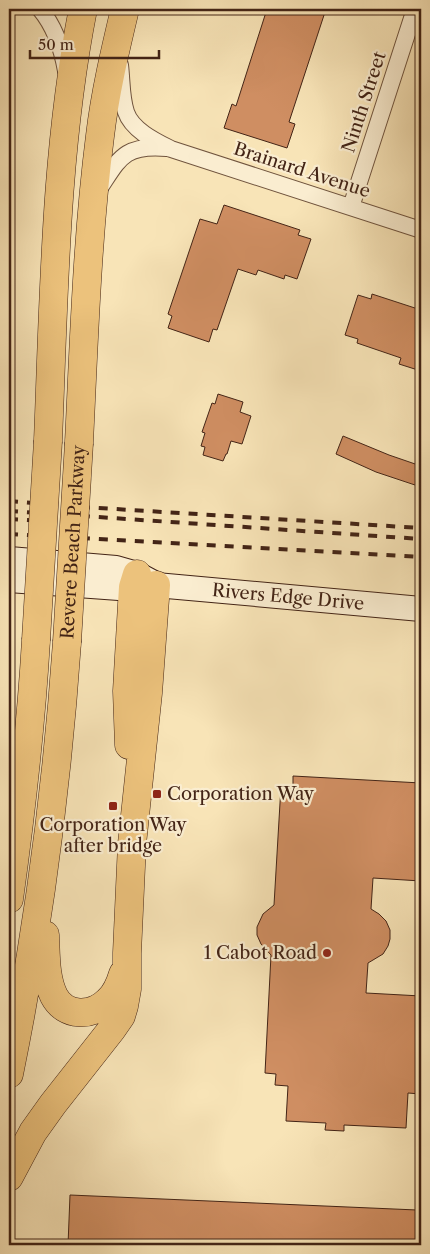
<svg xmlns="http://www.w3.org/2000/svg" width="430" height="1254" font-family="'Libre Caslon Text',serif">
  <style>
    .building { fill: #cf8e62; stroke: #432416 }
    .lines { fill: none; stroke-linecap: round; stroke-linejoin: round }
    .minor-casing { stroke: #70543e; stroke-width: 18 }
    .secondary-casing { stroke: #432416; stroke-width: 26 }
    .trunk-casing { stroke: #432416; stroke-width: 29 }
    .minor { stroke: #faedd0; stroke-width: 16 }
    .secondary { stroke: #faedd0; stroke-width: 24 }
    .trunk { stroke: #ecc27c; stroke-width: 28 }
    .rail { stroke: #432416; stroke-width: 4; stroke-dasharray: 9 9; stroke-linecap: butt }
    .trunk-bridge-casing { stroke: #432416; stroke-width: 29; stroke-linecap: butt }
    .trunk-bridge { stroke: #ecc27c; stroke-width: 28 }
    .poi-dot { fill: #8f2418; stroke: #faedd0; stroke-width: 2 }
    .labels { text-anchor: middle; stroke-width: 4.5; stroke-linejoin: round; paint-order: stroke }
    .street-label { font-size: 18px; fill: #432416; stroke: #faedd0 }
    .poi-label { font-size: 18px; fill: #432416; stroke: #faedd0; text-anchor: start }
  </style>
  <rect width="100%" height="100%" fill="#f8e4b7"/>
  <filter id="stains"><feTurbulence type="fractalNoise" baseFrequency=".004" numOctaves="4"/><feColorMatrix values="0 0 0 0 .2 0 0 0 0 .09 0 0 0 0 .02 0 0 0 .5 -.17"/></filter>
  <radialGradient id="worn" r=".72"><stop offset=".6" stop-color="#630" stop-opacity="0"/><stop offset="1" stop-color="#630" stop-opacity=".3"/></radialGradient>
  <!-- building -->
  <path class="building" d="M 267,9 L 326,9 L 289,122 L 295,124 L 287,148 L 224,128 L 232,104 L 236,106 Z
    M 224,205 L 300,230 L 298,235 L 311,239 L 297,279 L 285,275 L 284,279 L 258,270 L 256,275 L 238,269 L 217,330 L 213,329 L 209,342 L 168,328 L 172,316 L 168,314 L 200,219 L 217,224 Z
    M 372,294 L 421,310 L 421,371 L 399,364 L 401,358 L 357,343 L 358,339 L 345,335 L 358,295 L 371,299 Z
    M 218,394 L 243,402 L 240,412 L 251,416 L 242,444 L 231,441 L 227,454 L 226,454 L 223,461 L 203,455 L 205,447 L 201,446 L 205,433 L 202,432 L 212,403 L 215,404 Z
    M 343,436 L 389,455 L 421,466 L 421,475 L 418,486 L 376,472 L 336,454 Z
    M 293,776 L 421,783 L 421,881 L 373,878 L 371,909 L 379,914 L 386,921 L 390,930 L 390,939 L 388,946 L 383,954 L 368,963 L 366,993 L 421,996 L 421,1094 L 408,1093 L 406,1128 L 344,1125 L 344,1131 L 325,1130 L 326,1123 L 286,1121 L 288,1086 L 275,1085 L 276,1074 L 265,1073 L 271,955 L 261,944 L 257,935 L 257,927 L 263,914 L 274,905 L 281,786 L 293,787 Z
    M 70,1195 L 417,1210 L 417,1218 L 421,1218 L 421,1245 L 68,1245 Z"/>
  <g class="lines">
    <defs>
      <path id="minor" d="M 40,9 C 55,27 62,48 66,71
        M 120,65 C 122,81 121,97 126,112 C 132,130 155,141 171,149 L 421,230
        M 97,192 C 119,160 122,144 167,148
        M 351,207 L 415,9"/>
      <g id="secondary">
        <path d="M 9,559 L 116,568 L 137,574 L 152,582"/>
        <path id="s1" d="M 9,580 L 119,588 L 133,587 L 156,585 L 421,609"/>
      </g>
      <path id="trunk" d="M 48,441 C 54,296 55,151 83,9
        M 79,443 C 84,341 87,238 100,136 C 105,93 115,51 125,9
        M 129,745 L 127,691 L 133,587 L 137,574
        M 9,899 C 21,813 31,727 36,640
        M 45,935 C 46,954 45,978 54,996 C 65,1017 92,1017 108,1001 C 116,994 120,984 123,974
        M 9,1074 C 38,932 57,787 67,642
        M 9,1177 L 33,1132 L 53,1104 L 112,1029 L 121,1016 L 124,1006 L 127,989 L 127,953 L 132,844 L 148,693 L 156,585"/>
    </defs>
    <!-- minor casing -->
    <use href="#minor" class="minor-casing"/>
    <!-- secondary casing -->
    <use href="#secondary" class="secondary-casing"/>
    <!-- trunk casing -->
    <use href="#trunk" class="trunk-casing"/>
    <!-- minor -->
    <use href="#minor" class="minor"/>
    <!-- secondary -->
    <use href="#secondary" class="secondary"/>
    <!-- trunk -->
    <use href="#trunk" class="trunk"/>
    <!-- rail -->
    <path class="rail" d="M 9,501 L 83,507 L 421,528
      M 9,511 L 421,539
      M 9,519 L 62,522
      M 9,534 L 421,557"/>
    <defs>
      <g id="trunk-bridge">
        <path d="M 36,640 L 48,441"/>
        <path id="s2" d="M 67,642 L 79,443"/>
      </g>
    </defs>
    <!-- trunk-bridge casing -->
    <use href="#trunk-bridge" class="trunk-bridge-casing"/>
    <!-- trunk-bridge -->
    <use href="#trunk-bridge" class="trunk-bridge"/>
  </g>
  <!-- markers -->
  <g class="poi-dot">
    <rect x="152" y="789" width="10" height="10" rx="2.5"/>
    <rect x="108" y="801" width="10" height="10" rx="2.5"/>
    <circle cx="327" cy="953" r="5"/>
  </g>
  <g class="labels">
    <!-- street labels -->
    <g class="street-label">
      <text transform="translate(364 102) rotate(-72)" y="6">Ninth Street</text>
      <text transform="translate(302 170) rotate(18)" y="6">Brainard Avenue</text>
      <text dy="6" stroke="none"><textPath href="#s2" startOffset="100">Revere Beach Parkway</textPath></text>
      <text dy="6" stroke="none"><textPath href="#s1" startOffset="280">Rivers Edge Drive</textPath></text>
    </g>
    <!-- poi labels -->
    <g class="poi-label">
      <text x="167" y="800">Corporation Way</text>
      <text x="113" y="831" text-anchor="middle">Corporation Way<tspan x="113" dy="21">after bridge</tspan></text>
      <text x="317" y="959" text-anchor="end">1 Cabot Road</text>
    </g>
  </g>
  <!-- margin -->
  <rect width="430" height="1254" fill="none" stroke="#f8e4b7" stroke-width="30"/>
  <rect x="10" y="10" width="410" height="1234" fill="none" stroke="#432416" stroke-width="2.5"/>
  <rect x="15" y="15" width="400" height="1224" fill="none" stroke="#432416"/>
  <!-- scale -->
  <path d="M30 50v8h129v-8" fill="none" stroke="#432416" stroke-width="2.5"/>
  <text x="38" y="50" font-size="15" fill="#432416" stroke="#faedd0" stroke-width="4" paint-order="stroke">50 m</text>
  <rect width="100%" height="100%" filter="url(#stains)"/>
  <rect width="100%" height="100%" fill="url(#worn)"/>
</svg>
